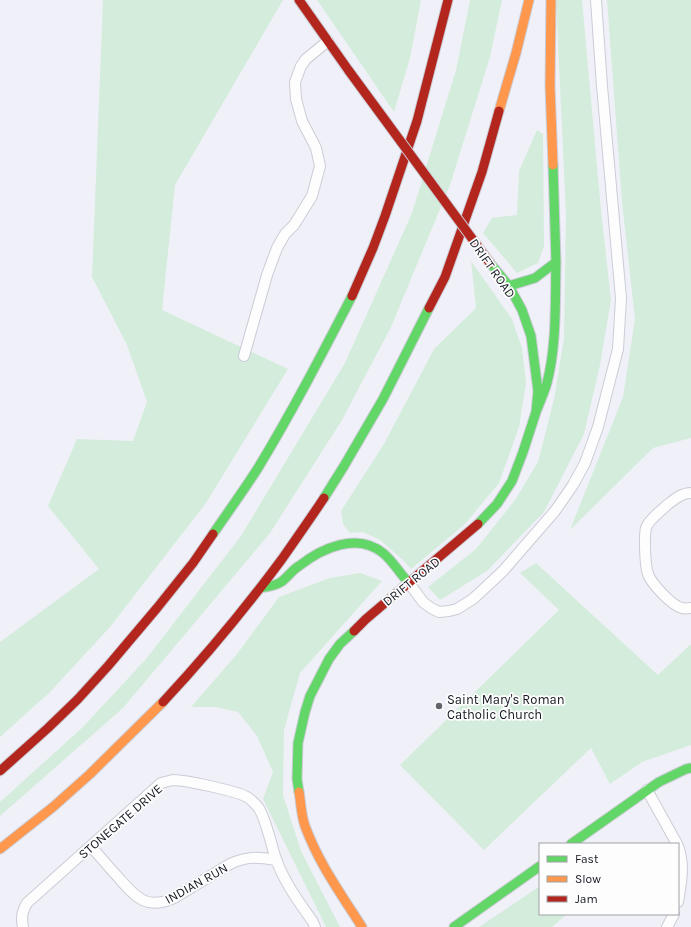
<svg xmlns="http://www.w3.org/2000/svg" width="691" height="927" font-family="Karla,sans-serif">
  <style>
    .green { fill: #d4ecdb }
    .lines { fill: none; stroke-linecap: round; stroke-linejoin: round }
    .street-casing { stroke: #cbccd6; stroke-width: 12 }
    .fast-casing { stroke: #cbccd6; stroke-width: 11 }
    .slow-casing { stroke: #cbccd6; stroke-width: 11 }
    .jam-casing { stroke: #cbccd6; stroke-width: 11 }
    .street { stroke: #fdfdfe; stroke-width: 10 }
    .fast { stroke: #63d668; stroke-width: 9 }
    .slow { stroke: #ff974d; stroke-width: 9 }
    .jam { stroke: #b3261e; stroke-width: 9 }
    .jam-bridge-casing { stroke: #cbccd6; stroke-width: 11; stroke-linecap: butt }
    .jam-bridge { stroke: #b3261e; stroke-width: 9 }
    .poi-dot { fill: #62646d; stroke: #fdfdfd; stroke-width: 1.5 }
    .labels { text-anchor: middle; stroke-width: 3.5; stroke-linejoin: round; paint-order: stroke }
    .street-label { font-size: 13px; fill: #151822; stroke: #fdfdfd }
    .poi-label { font-size: 13px; fill: #151822; stroke: #fdfdfd; text-anchor: start }
  </style>
  <rect width="100%" height="100%" fill="#f0f1f8"/>
  <!-- green -->
  <path class="green" d="M 103,0 L 283,0 L 175,185 L 162,310 L 288,369 L 206,503 L 110,627 L 49,693 L 0,737 L 0,642 L 99,569 L 48,506 L 77,439 L 133,441 L 147,402 L 127,345 L 92,277 Z
    M 317,0 L 421,0 L 410,58 L 394,112 Z
    M 470,0 L 502,0 L 490,57 L 450,185 L 391,327 L 342,420 L 270,533 L 123,708 L 0,816 L 0,802 L 83,727 L 146,659 L 241,536 L 345,363 L 412,213 L 456,70 Z
    M 556,0 L 582,0 L 601,210 L 611,300 L 600,365 L 584,434 L 544,512 L 487,571 L 440,600 L 428,587 L 476,549 L 515,500 L 538,462 L 554,399 L 564,338 L 566,214 Z
    M 607,0 L 691,0 L 691,438 L 653,448 L 570,530 L 623,397 L 635,319 L 622,202 Z
    M 537,130 L 543,134 L 544,246 L 538,263 L 517,273 L 483,233 L 492,218 L 517,215 L 519,171 Z
    M 471,261 L 512,319 L 522,348 L 526,383 L 519,427 L 499,483 L 464,525 L 411,569 L 403,560 L 380,540 L 363,532 L 350,533 L 343,524 L 341,511 L 384,444 L 434,349 L 476,308 Z
    M 536,563 L 658,675 L 691,644 L 691,745 L 642,762 L 610,784 L 591,748 L 484,850 L 400,765 L 559,610 L 520,573 Z
    M 360,573 L 382,581 L 300,673 L 284,730 L 283,795 L 301,851 L 340,927 L 326,927 L 263,799 L 273,772 L 257,736 L 238,712 L 215,707 L 191,707 L 237,654 L 279,597 L 330,578 Z
    M 540,886 L 540,914 L 567,914 L 552,927 L 479,927 Z"/>
  <g class="lines">
    <defs>
      <path id="street" d="M 244,356 L 267,275 L 277,248 L 285,234 L 294,225 L 312,196 L 320,166 L 316,148 L 302,121 L 296,99 L 295,82 L 301,66 L 306,59 L 328,41
        M 691,493 C 681,493 675,499 667,505 C 661,511 649,519 646,528 C 644,536 645,566 648,574 C 651,583 672,606 682,608 C 685,609 688,608 691,608
        M 409,583 L 423,602 L 431,608 L 439,612 L 449,611 L 457,609 L 473,599 L 503,571 L 555,511 L 573,485 L 585,463 L 598,427 L 618,349 L 621,298 L 602,86 L 596,0
        M 647,790 L 677,844
        M 91,846 C 99,856 108,866 117,876 C 135,896 145,911 174,898 L 230,864 C 247,856 257,857 276,860
        M 678,846 C 685,865 681,884 678,902
        M 23,927 C 21,917 22,912 27,903 L 161,783 C 165,782 169,781 173,780 C 185,780 237,791 247,797 C 251,799 255,804 258,807 C 266,818 271,845 276,859 C 284,882 299,902 313,922 L 315,927
        M 667,927 L 674,914"/>
      <path id="fast" d="M 509,286 L 535,278 L 556,262 L 553,165
        M 536,412 C 540,402 544,393 547,383 C 557,344 555,302 556,262
        M 324,498 L 344,466 L 383,399 L 429,308
        M 478,524 L 497,504 L 512,481 L 523,452 L 536,412 L 538,391 L 531,336 L 522,310 L 509,286 L 490,263
        M 213,534 C 228,512 244,490 258,468 C 292,412 322,354 352,296
        M 260,588 C 267,587 275,586 281,582 C 287,578 292,570 299,566 C 322,548 357,532 383,553 C 393,561 400,574 409,583
        M 299,792 L 297,779 L 298,743 L 305,712 L 310,696 L 329,659 L 340,644 L 354,631
        M 571,844 L 659,782 L 686,769 L 691,768
        M 454,927 L 540,866"/>
      <path id="slow" d="M 551,0 L 550,86 L 553,165
        M 499,111 L 516,53 L 529,0
        M 299,792 C 301,803 301,815 305,826 C 318,862 341,894 362,927
        M 0,849 L 53,807 L 90,774 L 163,702"/>
      <path id="jam" d="M 299,0 L 349,71
        M 352,296 L 373,248 L 385,216 L 417,121 L 448,0
        M 429,308 L 445,277 L 482,172 L 499,111
        M 354,631 L 366,619 L 478,524
        M 163,702 C 205,657 245,609 282,559 C 296,539 310,519 324,498
        M 0,771 L 48,728 L 78,699 L 108,666 L 157,608 L 193,563 L 213,534"/>
    </defs>
    <!-- street casing -->
    <use href="#street" class="street-casing"/>
    <!-- fast casing -->
    <use href="#fast" class="fast-casing"/>
    <!-- slow casing -->
    <use href="#slow" class="slow-casing"/>
    <!-- jam casing -->
    <use href="#jam" class="jam-casing"/>
    <!-- street -->
    <use href="#street" class="street"/>
    <!-- fast -->
    <use href="#fast" class="fast"/>
    <!-- slow -->
    <use href="#slow" class="slow"/>
    <!-- jam -->
    <use href="#jam" class="jam"/>
    <defs>
      <path id="jam-bridge" d="M 349,71 L 490,263"/>
    </defs>
    <!-- jam-bridge casing -->
    <use href="#jam-bridge" class="jam-bridge-casing"/>
    <!-- jam-bridge -->
    <use href="#jam-bridge" class="jam-bridge"/>
  </g>
  <!-- markers -->
  <circle class="poi-dot" cx="439" cy="706" r="4"/>
  <g class="labels">
    <!-- street labels -->
    <g class="street-label">
      <text transform="translate(493 268) rotate(55)" y="5">DRIFT ROAD</text>
      <text transform="translate(411 581) rotate(-39)" y="5">DRIFT ROAD</text>
      <text transform="translate(120 821) rotate(-41)" y="5">STONEGATE DRIVE</text>
      <text transform="translate(196 883) rotate(-29)" y="5">INDIAN RUN</text>
    </g>
    <!-- poi labels -->
    <g class="poi-label">
      <text x="447" y="704">Saint Mary's Roman<tspan x="447" dy="15">Catholic Church</tspan></text>
    </g>
  </g>
  <!-- legend -->
  <rect x="539" y="843" width="140" height="72" fill="#fdfdfd" stroke="#a0a1a5"/>
  <rect x="547" y="856" width="20" height="6" fill="#63d668" stroke="#a0a1a5"/>
  <text x="575" y="863" font-size="12" fill="#151822">Fast</text>
  <rect x="547" y="876" width="20" height="6" fill="#ff974d" stroke="#a0a1a5"/>
  <text x="575" y="883" font-size="12" fill="#151822">Slow</text>
  <rect x="547" y="896" width="20" height="6" fill="#b3261e" stroke="#a0a1a5"/>
  <text x="575" y="903" font-size="12" fill="#151822">Jam</text>
</svg>
